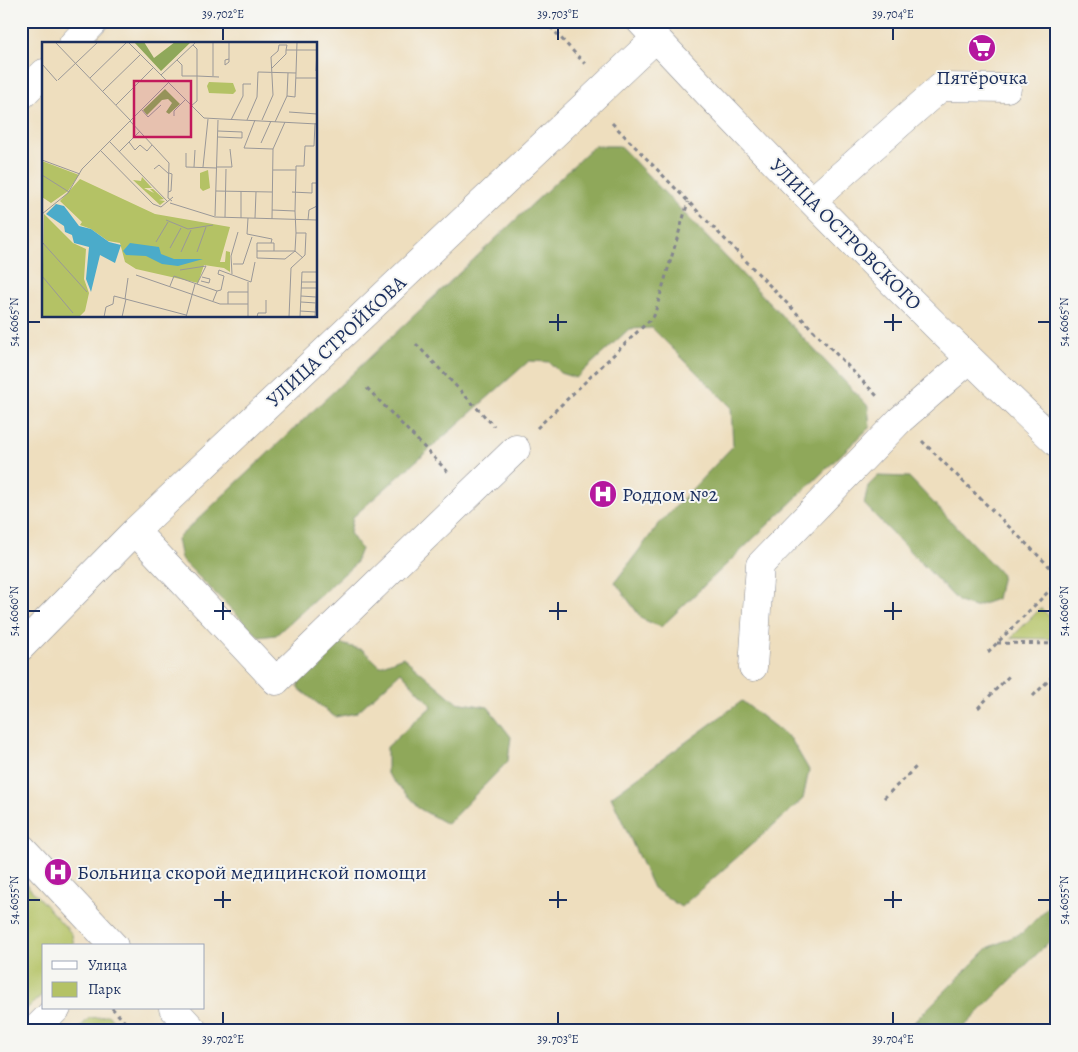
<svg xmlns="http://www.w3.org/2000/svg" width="1078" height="1052" font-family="Alegreya,serif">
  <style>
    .green { fill: #b4c265; stroke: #687862 }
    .forest { fill: #8fa85a; stroke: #556c5c }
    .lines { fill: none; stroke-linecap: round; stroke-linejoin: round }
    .minor-casing { stroke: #84868e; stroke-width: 29 }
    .path { stroke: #84868e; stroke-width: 3; stroke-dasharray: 4 4; stroke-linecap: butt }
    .minor { stroke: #fff; stroke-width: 28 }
    .ticks { fill: none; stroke: #1b2f5e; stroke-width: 2 }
    .labels { text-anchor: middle; stroke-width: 4; stroke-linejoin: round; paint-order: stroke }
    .poi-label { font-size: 20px; fill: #1b2f5e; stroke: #f6f6f2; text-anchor: start }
    .street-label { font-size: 20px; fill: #1b2f5e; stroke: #f6f6f2 }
    .inset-road { fill: none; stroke: #9a9898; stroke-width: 1 }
    .view { fill: #c2185b; fill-opacity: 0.15; stroke: #c2185b; stroke-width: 2.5 }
    .inset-edge { fill: none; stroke: #1b2f5e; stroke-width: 2.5 }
    .neatline { fill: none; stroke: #1b2f5e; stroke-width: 2 }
    .ticks-label { font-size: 12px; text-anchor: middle; fill: #1b2f5e }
  </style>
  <rect width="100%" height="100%" fill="#f6f6f2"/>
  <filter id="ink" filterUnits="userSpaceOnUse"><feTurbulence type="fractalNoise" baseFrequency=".02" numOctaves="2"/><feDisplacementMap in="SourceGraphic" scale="10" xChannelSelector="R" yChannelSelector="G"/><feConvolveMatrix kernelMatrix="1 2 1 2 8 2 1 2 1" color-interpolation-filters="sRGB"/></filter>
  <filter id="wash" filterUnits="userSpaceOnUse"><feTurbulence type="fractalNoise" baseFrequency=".0096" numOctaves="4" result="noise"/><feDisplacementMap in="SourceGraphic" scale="20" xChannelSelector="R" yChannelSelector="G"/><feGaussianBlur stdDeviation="1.12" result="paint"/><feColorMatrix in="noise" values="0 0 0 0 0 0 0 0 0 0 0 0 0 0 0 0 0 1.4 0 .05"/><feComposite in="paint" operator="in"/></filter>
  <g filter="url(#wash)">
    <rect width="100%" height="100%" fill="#eedebe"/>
    <!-- green -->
    <path class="green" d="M 1041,608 L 1057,624 L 1057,639 L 1011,638 Z
      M 24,882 L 72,934 L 74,946 L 44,946 L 44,993 L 21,1014 L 21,907 Z
      M 108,1015 L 123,1031 L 77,1031 L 89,1018 L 101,1017 Z"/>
    <!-- forest -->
    <path class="forest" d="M 594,146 L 620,146 L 868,406 L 870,427 L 661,627 L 642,619 L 615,582 L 658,525 L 733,446 L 731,407 L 652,328 L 629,329 L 576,378 L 560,373 L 549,362 L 529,361 L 353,517 L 350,533 L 361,549 L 355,564 L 276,635 L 259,637 L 181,559 L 177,539 Z
      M 878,476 L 909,477 L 1002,575 L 997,599 L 974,607 L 959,602 L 864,504 L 868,486 Z
      M 338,643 L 363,650 L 380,666 L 403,657 L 456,702 L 488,707 L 511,737 L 508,761 L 447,824 L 420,809 L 387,774 L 387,747 L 432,706 L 401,672 L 356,713 L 335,717 L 298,688 L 300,676 Z
      M 742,701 L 791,739 L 809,770 L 803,799 L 681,907 L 653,888 L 611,797 Z
      M 1057,898 L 1057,934 L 960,1031 L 905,1031 L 988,948 L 1022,933 Z"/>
  </g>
  <g filter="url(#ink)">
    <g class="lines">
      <defs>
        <path id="minor" d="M 640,21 C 774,165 914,307 1057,443
          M 73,44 L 95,21
          M 21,96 L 44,73
          M 812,201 L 941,87 L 1007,88
          M 135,531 L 276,681 L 516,449
          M 21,647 L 135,531 L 656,38
          M 753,667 L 760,565 L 900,420 L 970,359
          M 21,847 L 114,946
          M 173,1008 L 194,1031
          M 34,1031 L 57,1008"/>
      </defs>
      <!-- minor casing -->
      <use href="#minor" class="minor-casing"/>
      <!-- path -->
      <path class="path" d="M 545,21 L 585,64
        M 612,123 L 879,398
        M 416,344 L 494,426
        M 367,388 L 448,472
        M 537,428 L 654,316 L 688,202
        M 922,441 L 1057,574
        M 997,643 L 1057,644
        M 988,652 L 1057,583
        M 1033,696 L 1057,672
        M 978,708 L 1011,674
        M 884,798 L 918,765
        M 112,1008 L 133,1031"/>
      <!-- minor -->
      <use href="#minor" class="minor"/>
    </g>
  </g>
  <!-- ticks -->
  <path class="ticks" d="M 223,28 L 223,40M 558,28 L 558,40M 893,28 L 893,40M 558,314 L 558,331M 893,314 L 893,331M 28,322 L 40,322M 549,322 L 567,322M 884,322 L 902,322M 1038,322 L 1050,322M 223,602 L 223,620M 558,602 L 558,620M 893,602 L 893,620M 28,611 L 40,611M 214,611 L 231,611M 549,611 L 567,611M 884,611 L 902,611M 1038,611 L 1050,611M 223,891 L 223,908M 558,891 L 558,908M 893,891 L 893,908M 28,900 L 40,900M 214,900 L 231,900M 549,900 L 567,900M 884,900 L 902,900M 1038,900 L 1050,900M 223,1012 L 223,1024M 558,1012 L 558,1024M 893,1012 L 893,1024"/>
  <!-- icons -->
  <defs>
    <symbol id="supermarket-disc" viewBox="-11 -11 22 22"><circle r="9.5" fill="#b5179e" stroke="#f6f6f2"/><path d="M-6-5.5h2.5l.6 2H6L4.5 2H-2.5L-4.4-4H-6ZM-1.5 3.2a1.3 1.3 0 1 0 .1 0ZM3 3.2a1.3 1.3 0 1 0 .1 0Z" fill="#fff"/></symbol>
    <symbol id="hospital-disc" viewBox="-11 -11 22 22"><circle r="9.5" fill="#b5179e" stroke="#f6f6f2"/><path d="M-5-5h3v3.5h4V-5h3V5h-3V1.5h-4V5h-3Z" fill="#fff"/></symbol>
  </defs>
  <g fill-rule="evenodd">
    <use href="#supermarket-disc" x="966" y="32" width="32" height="32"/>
    <use href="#hospital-disc" x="587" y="478" width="32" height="32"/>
    <use href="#hospital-disc" x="42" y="856" width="32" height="32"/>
  </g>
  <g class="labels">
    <!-- poi labels -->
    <g class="poi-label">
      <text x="982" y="84" text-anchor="middle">Пятёрочка</text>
      <text x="622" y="501">Роддом №2</text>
      <text x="77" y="879">Больница скорой медицинской помощи</text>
    </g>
    <!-- street labels -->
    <g class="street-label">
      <text transform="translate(846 234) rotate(45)" y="7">УЛИЦА ОСТРОВСКОГО</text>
      <text transform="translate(336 341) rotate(-43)" y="7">УЛИЦА СТРОЙКОВА</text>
    </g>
  </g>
  <!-- overview -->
  <g transform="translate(42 42)">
    <rect width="275" height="275" fill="#eedebe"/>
    <path d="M 167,40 L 191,41 L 194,49 L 191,52 L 167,51 L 165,44 ZM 0,119 L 37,133 L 26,149 L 9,161 L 0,155 ZM 166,128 L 168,146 L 161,149 L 158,146 L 158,131 ZM 100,135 L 110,146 L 102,146 L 112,151 L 108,147 L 111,147 L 122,157 L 117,158 L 123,159 L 118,163 L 91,138 L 99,139 ZM 38,137 L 113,172 L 188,185 L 178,220 L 183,220 L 184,209 L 188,210 L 188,230 L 182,226 L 162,223 L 156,241 L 94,227 L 83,220 L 78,201 L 66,199 L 49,187 L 38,183 L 40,180 L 18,159 ZM 2,172 L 31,201 L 44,207 L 42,237 L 47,251 L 43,269 L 37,275 L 0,275 Z" fill="#b4c265"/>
    <path d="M 92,0 L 102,0 L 112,16 L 133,0 L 149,0 L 119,29 ZM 123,47 L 138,62 L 127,72 L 124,70 L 130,61 L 126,57 L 120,58 L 105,73 L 101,68 Z" fill="#8fa85a"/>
    <path d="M 14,162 L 22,164 L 37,184 L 49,187 L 67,200 L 79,203 L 73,221 L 58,213 L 49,250 L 44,237 L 47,205 L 32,201 L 30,193 L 23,190 L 22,184 L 4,172 ZM 88,201 L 117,205 L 119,212 L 132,217 L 161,217 L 136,224 L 120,222 L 104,214 L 84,213 L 81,209 Z" fill="#4babca"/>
    <path class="inset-road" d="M 13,0 L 88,78M 86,0 L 162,76 L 275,82M 187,0 L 187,20 L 183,23 L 183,18 L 187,17M 151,3 L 155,7 L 155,34 L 177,35M 135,18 L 140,23 L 140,34 L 155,34 L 155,59 L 149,64M 0,22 L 15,39M 230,26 L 244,12 L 244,8M 274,29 L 275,8M 254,31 L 255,0M 119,33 L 154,0M 171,34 L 171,0M 48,36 L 85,0M 254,36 L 275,36M 16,38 L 56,0M 61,49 L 98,13M 74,63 L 111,26M 99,67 L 106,75 L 119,63M 247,70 L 275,72M 132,74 L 132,69 L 143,58M 189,78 L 201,54 L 201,42 L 209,42M 205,78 L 215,55 L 216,30 L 254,31 L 253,55 L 245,54M 213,78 L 202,106 L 231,107 L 230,177M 220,78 L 231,53 L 229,15 L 236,9 L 237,3 L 245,3 L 244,8 L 275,8M 88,79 L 127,121 L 126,156 L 130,159M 233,80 L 245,54 L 246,31M 275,82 L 275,65M 176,89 L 200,90 L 200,96M 176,95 L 200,96M 67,99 L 126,160M 87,100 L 93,108 L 98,103 L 105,109 L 110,103M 219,101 L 229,79M 231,107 L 243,80M 58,108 L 111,162 L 119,165 L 131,155M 77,110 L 98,89M 144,111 L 144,125 L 175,126M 0,118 L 38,132M 152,125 L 153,108M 161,125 L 166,77M 175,125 L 190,125 L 188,107M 112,127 L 117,123 L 127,132M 231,128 L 254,128 L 254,124 L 262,124 L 263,104 L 272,104 L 273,81M 0,133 L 27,150M 174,149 L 230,150M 126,150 L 129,149 L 130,132 L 127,131M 250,150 L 270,151 L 270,141 L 275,141M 128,161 L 173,175 L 275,178M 230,168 L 253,169 L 254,191 L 264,191 L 263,213 L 249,226 L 247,275M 253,169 L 254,128M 0,172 L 26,151 L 40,127 L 126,41M 173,174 L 176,78M 183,175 L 184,127M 199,176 L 199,149M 206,176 L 205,192 L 230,197 L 229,201M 213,176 L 214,150M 124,178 L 146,187 L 171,183M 266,178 L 267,168 L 275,164M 0,200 L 45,250M 114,200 L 126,180M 128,206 L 139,186M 215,209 L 215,216 L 243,217 L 253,209 L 261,216M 232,209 L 232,201 L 215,201 L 215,209 L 253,209 L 254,191M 139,210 L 149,188M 155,210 L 164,185M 191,222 L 201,222 L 210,195M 138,228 L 164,224 L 155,242M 190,232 L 189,214 L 196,190M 94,233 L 178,262 L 206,262M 0,234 L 31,271M 182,234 L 176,232 L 177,228 L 209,240 L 213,220M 159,239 L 167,241 L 168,237 L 160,235M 206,240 L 206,275M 259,240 L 275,240M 128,244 L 132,234 L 175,249 L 171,259M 259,246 L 275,246M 175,249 L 179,248 L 182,234M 259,254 L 274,255M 83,257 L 86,236M 259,260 L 274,261M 186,262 L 186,250 L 206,250M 258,269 L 274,270M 62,275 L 64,265 L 71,262 L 72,254 L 144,273M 80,275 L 84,257M 144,275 L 153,242M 215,275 L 216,271 L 224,271 L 224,258M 258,275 L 260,230 L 275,230M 273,275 L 275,235"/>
    <path class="view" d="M 92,39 L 149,39 L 149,95 L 92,95 Z"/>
    <rect width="275" height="275" class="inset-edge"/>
  </g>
  <!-- margin -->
  <rect width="1078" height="1052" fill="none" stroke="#f6f6f2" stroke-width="55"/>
  <!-- legend -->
  <rect x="42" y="944" width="162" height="65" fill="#f6f6f2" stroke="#9ea6b7"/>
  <rect x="52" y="961" width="25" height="8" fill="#ffffff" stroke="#9ea6b7"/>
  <text x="88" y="970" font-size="15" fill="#1b2f5e">Улица</text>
  <rect x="52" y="982" width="25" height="15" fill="#b4c265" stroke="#9ea6b7"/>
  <text x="88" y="994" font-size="15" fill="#1b2f5e">Парк</text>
  <rect x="28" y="28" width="1022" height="996" class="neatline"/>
  <g class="ticks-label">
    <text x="223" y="18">39.702°E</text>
    <text x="558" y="18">39.703°E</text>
    <text x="893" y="18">39.704°E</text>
    <text transform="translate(14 322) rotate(-90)" y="4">54.6065°N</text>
    <text transform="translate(1064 322) rotate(-90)" y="4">54.6065°N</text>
    <text transform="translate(14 611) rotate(-90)" y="4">54.6060°N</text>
    <text transform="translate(1064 611) rotate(-90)" y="4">54.6060°N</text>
    <text transform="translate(14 900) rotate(-90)" y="4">54.6055°N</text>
    <text transform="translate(1064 900) rotate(-90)" y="4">54.6055°N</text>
    <text x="223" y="1043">39.702°E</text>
    <text x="558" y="1043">39.703°E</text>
    <text x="893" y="1043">39.704°E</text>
  </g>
</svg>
